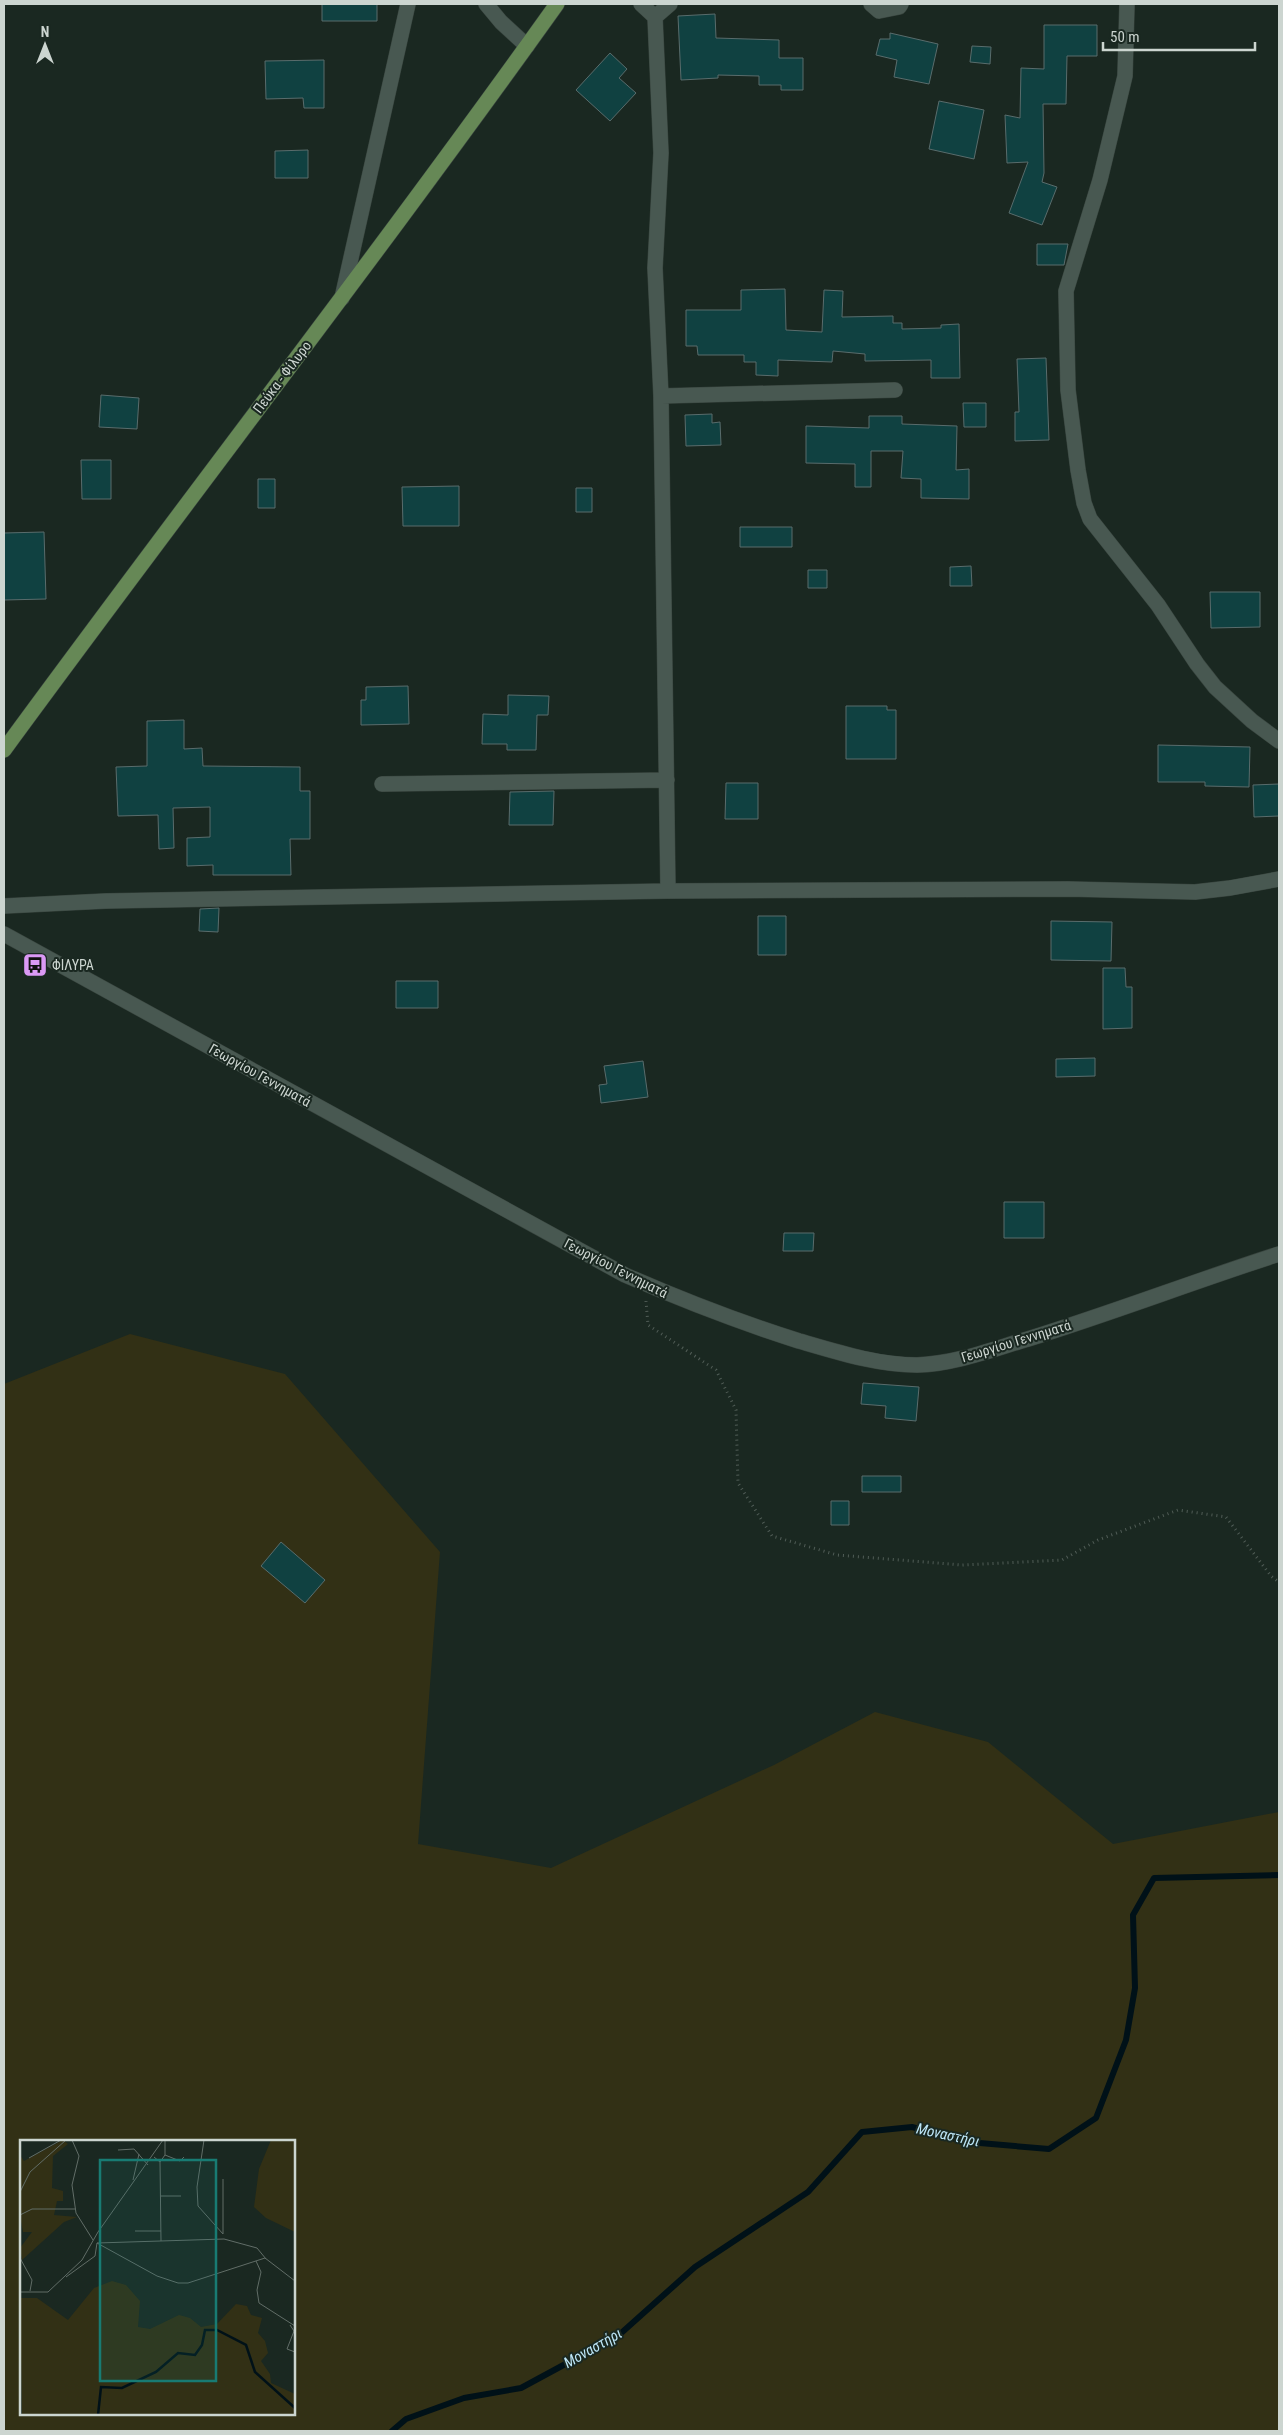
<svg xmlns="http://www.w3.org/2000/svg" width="1283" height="2435" font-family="'Roboto Condensed',sans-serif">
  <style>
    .green { fill: #323015; fill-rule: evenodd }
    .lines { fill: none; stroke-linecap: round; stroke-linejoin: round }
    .stream { stroke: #001118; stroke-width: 6 }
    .building { fill: #104141; stroke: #596c6c }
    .minor-casing { stroke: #38443e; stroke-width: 16 }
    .major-casing { stroke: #38443e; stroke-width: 16 }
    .path { stroke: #515d57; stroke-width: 3; stroke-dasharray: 1 4; stroke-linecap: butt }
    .minor { stroke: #485851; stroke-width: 15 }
    .major { stroke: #668856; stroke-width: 15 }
    .labels { text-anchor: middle; stroke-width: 4; stroke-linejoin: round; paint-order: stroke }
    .street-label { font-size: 14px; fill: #ccd5d0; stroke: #1a2821 }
    .poi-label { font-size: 14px; fill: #ccd5d0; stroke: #1a2821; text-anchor: start }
    .water-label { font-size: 15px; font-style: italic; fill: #bfe8f9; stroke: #1a2821 }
    .inset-river { fill: none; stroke: #001118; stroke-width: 2.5 }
    .inset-road { fill: none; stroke: #616d67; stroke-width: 1 }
    .view { fill: #187b73; fill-opacity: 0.15; stroke: #187b73; stroke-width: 2.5 }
    .inset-edge { fill: none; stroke: #ccd5d0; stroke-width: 2.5 }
  </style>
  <rect width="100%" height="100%" fill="#1a2821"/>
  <!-- green -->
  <path class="green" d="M 130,1334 L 285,1374 L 440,1552 L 418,1844 L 551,1868 L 774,1765 L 875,1712 L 988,1742 L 1113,1844 L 1279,1812 L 1279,2431 L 4,2431 L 4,1384 ZM 21,2141 L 294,2141 L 294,2414 L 21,2414 Z"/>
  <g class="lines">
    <!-- stream -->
    <path class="stream" d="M 392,2431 L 406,2419 L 464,2398 L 521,2388 L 619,2335 L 695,2267 L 808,2192 L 862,2132 L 912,2127 L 968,2142 L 1049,2149 L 1096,2118 L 1126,2040 L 1135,1988 L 1133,1915 L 1154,1878 L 1279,1875"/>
  </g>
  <!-- building -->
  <path class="building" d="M 322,4 L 377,4 L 377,21 L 322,21 Z
    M 715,14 L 716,38 L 779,40 L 779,58 L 803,58 L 803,90 L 781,90 L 781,85 L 759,85 L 759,76 L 718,75 L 718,78 L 681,80 L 678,16 Z
    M 1044,25 L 1097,25 L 1097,56 L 1067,56 L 1066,104 L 1043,104 L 1044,173 L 1042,182 L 1057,187 L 1042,225 L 1009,213 L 1028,162 L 1007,163 L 1005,115 L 1020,118 L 1021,68 L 1044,69 Z
    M 890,33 L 938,44 L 929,84 L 894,77 L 897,60 L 876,55 L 880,39 L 890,39 Z
    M 972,46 L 991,47 L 990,64 L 970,62 Z
    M 610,53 L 627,69 L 619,78 L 636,93 L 610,121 L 576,90 Z
    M 324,60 L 324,108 L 304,108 L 303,98 L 266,99 L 265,61 Z
    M 939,101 L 984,110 L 974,159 L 929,149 Z
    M 308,150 L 308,178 L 275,178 L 275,151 Z
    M 1037,244 L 1068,244 L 1064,265 L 1037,265 Z
    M 785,289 L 786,330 L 822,332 L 824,290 L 843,291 L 842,317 L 893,316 L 893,323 L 902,323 L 902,329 L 941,328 L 941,325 L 959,324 L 960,378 L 931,378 L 931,360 L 865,361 L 865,354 L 833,351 L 832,362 L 778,360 L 778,376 L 756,375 L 756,362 L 744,362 L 744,355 L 698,355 L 697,346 L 686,346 L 686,310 L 741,310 L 741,290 Z
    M 1046,358 L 1049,440 L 1015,441 L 1015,412 L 1019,412 L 1017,359 Z
    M 101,395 L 139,398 L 137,429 L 99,427 Z
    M 963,403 L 986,403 L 986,427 L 964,427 Z
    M 712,414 L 712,423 L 720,422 L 721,445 L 686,446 L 685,415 Z
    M 869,416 L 902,416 L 902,424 L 957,426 L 956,470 L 969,469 L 969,499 L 921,498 L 921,479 L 901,478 L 903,451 L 871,451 L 871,487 L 855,487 L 855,464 L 806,463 L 806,426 L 869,428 Z
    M 81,460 L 111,460 L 111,499 L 82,499 Z
    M 258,479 L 275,479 L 275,508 L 258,508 Z
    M 459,486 L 459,526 L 403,526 L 402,487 Z
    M 576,488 L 592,488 L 592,512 L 576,512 Z
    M 740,527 L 792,527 L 792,547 L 740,547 Z
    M 44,532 L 46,599 L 4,600 L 4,533 Z
    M 971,566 L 972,586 L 950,586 L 950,567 Z
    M 808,570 L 827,570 L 827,588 L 808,588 Z
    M 1210,592 L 1260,592 L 1260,627 L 1211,628 Z
    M 408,686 L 409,724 L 361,725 L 361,700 L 366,700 L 366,687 Z
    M 508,695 L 549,696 L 548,715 L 537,715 L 536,750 L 507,750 L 507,744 L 482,744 L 483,714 L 508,715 Z
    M 846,706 L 887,706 L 887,710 L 896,710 L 896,759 L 846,759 Z
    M 184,720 L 184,749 L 202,748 L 203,766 L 300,767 L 300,791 L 310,791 L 310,839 L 290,839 L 291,875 L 213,875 L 213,865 L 187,866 L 187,838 L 210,837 L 210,807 L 173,808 L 174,848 L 159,849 L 158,815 L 118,816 L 116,767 L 147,766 L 147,721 Z
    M 1158,745 L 1250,747 L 1249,787 L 1205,786 L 1205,782 L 1158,782 Z
    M 726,783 L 758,783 L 758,819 L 725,819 Z
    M 1279,784 L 1279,816 L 1254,817 L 1253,785 Z
    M 554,791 L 553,825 L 509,825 L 510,792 Z
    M 219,908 L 218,932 L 199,931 L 200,909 Z
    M 758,916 L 786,916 L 786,955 L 758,955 Z
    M 1051,921 L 1112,922 L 1111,961 L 1051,960 Z
    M 1103,968 L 1125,968 L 1126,987 L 1132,987 L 1132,1028 L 1103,1029 Z
    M 396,981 L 438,981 L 438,1008 L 396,1008 Z
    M 1095,1058 L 1095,1076 L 1056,1077 L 1056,1059 Z
    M 643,1061 L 648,1097 L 601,1103 L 599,1085 L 607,1084 L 604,1066 Z
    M 1004,1202 L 1044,1202 L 1044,1238 L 1004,1238 Z
    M 784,1233 L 814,1233 L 813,1251 L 783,1251 Z
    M 863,1383 L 919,1387 L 916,1421 L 885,1418 L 886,1406 L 861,1404 Z
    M 862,1476 L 901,1476 L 901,1492 L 862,1492 Z
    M 831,1501 L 849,1501 L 849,1525 L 831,1525 Z
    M 281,1542 L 325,1580 L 305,1603 L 261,1566 Z"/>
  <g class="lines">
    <defs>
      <path id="minor" d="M 486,4 L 501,22 L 527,46
        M 641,4 L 655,17 L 661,153 L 655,268 L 661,396 L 668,891
        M 871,4 L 879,11 L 899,7 L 901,4
        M 1127,4 L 1125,76 L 1100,180 L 1066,291 L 1068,390 L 1078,470 L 1084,503 L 1090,519 L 1158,605 L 1197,664 L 1215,687 L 1252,721 L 1279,741
        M 655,17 L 670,4
        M 342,298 L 408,4
        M 661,396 L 895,390
        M 382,784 L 667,780
        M 4,906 L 106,901 L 668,891 L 1068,889 L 1195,892 L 1230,888 L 1279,879
        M 4,934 L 625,1275 C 682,1300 739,1322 799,1341 C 837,1352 877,1365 917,1365 C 955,1364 993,1349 1028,1339 C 1112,1313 1195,1281 1279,1254"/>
      <path id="major" d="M 4,750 C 187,500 377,256 557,4"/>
    </defs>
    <!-- minor casing -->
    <use href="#minor" class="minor-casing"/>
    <!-- major casing -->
    <use href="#major" class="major-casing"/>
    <!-- path -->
    <path class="path" d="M 646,1301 L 648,1325 L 716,1370 L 736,1410 L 738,1483 L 772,1536 L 837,1555 L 962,1565 L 1062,1560 L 1098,1540 L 1178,1510 L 1226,1517 L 1271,1576 L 1279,1582"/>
    <!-- minor -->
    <use href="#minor" class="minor"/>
    <!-- major -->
    <use href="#major" class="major"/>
  </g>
  <!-- icons -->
  <defs>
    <symbol id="bus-square" viewBox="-11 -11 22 22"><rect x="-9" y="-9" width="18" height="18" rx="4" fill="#db99f5" stroke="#1a2821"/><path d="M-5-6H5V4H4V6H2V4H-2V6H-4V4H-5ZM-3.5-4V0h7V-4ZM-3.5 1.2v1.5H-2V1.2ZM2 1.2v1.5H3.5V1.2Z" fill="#111"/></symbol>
  </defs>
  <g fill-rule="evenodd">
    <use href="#bus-square" x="21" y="951" width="28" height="28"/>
  </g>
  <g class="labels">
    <!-- street labels -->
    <g class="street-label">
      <text transform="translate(282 377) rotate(-53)" y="5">Πεύκα - Φίλυρο</text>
      <text transform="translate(260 1075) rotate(29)" y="5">Γεωργίου Γεννηματά</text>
      <text transform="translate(616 1268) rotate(27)" y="5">Γεωργίου Γεννηματά</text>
      <text transform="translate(1016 1341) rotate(-17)" y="5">Γεωργίου Γεννηματά</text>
    </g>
    <!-- poi labels -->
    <g class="poi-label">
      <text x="52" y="970">ΦΙΛΥΡΑ</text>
    </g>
    <!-- water labels -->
    <g class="water-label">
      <text transform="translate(948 2135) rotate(12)" y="5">Μοναστήρι</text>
      <text transform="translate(593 2348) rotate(-30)" y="5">Μοναστήρι</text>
    </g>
  </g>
  <!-- overview -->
  <g transform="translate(20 2140)">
    <rect width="275" height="275" fill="#1a2821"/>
    <path d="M 43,0 L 48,4 L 33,16 L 32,48 L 43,51 L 43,61 L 37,61 L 34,75 L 57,77 L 44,82 L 2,120 L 0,108 L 12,92 L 3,92 L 0,76 L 0,15 L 4,21 ZM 251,0 L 275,0 L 275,92 L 246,78 L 234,67 L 239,29 ZM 92,141 L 106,145 L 120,161 L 118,187 L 130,189 L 159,175 L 170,178 L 181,187 L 197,184 L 216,164 L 227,166 L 231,175 L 242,178 L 238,193 L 245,201 L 248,213 L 241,221 L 250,234 L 251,243 L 275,254 L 275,275 L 2,275 L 0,158 L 17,158 L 48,180 L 74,148 Z" fill="#323015"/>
    <path class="inset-river" d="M 78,275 L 81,247 L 102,248 L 136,232 L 158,213 L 175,215 L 182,205 L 185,190 L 197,190 L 226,205 L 235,232 L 275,268"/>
    <path class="inset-road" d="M 52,0 L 59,16 L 52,45 L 56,73 L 73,100M 184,0 L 177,47 L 178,66 L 203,94M 98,10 L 114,9 L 128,25M 145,15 L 160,21 L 164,17M 134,17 L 140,22 L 141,101M 9,18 L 41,0M 140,22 L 145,15 L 145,0M 203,39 L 203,94M 113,40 L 119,14M 0,52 L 10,32 L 46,0M 140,56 L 161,56M 0,75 L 12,69 L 56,69M 115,91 L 141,91M 77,103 L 137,136 L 158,143 L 168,143 L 245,118 L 275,141M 0,118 L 12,140 L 10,151M 236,121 L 241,132 L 237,150 L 239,163 L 275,186M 46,137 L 75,116 L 77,103 L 204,99 L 237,108 L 246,119M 0,152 L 28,152 L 62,120 L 78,92 L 143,0M 270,185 L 274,191 L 267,209 L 275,212"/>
    <path class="view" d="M 80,20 L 196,20 L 196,241 L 80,241 Z"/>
    <rect width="275" height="275" class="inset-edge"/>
  </g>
  <!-- border -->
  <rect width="1283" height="2435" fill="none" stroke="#ccd5d0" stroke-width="10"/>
  <!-- north arrow -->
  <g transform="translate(45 45)" stroke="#1a2821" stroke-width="4" paint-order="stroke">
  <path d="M0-4L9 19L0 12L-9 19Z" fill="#ccd5d0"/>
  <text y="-8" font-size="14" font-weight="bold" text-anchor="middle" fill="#ccd5d0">N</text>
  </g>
  <!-- scale -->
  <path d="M1103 42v8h152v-8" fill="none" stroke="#ccd5d0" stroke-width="2.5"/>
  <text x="1110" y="42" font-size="15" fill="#ccd5d0" stroke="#1a2821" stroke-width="4" paint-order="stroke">50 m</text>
</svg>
